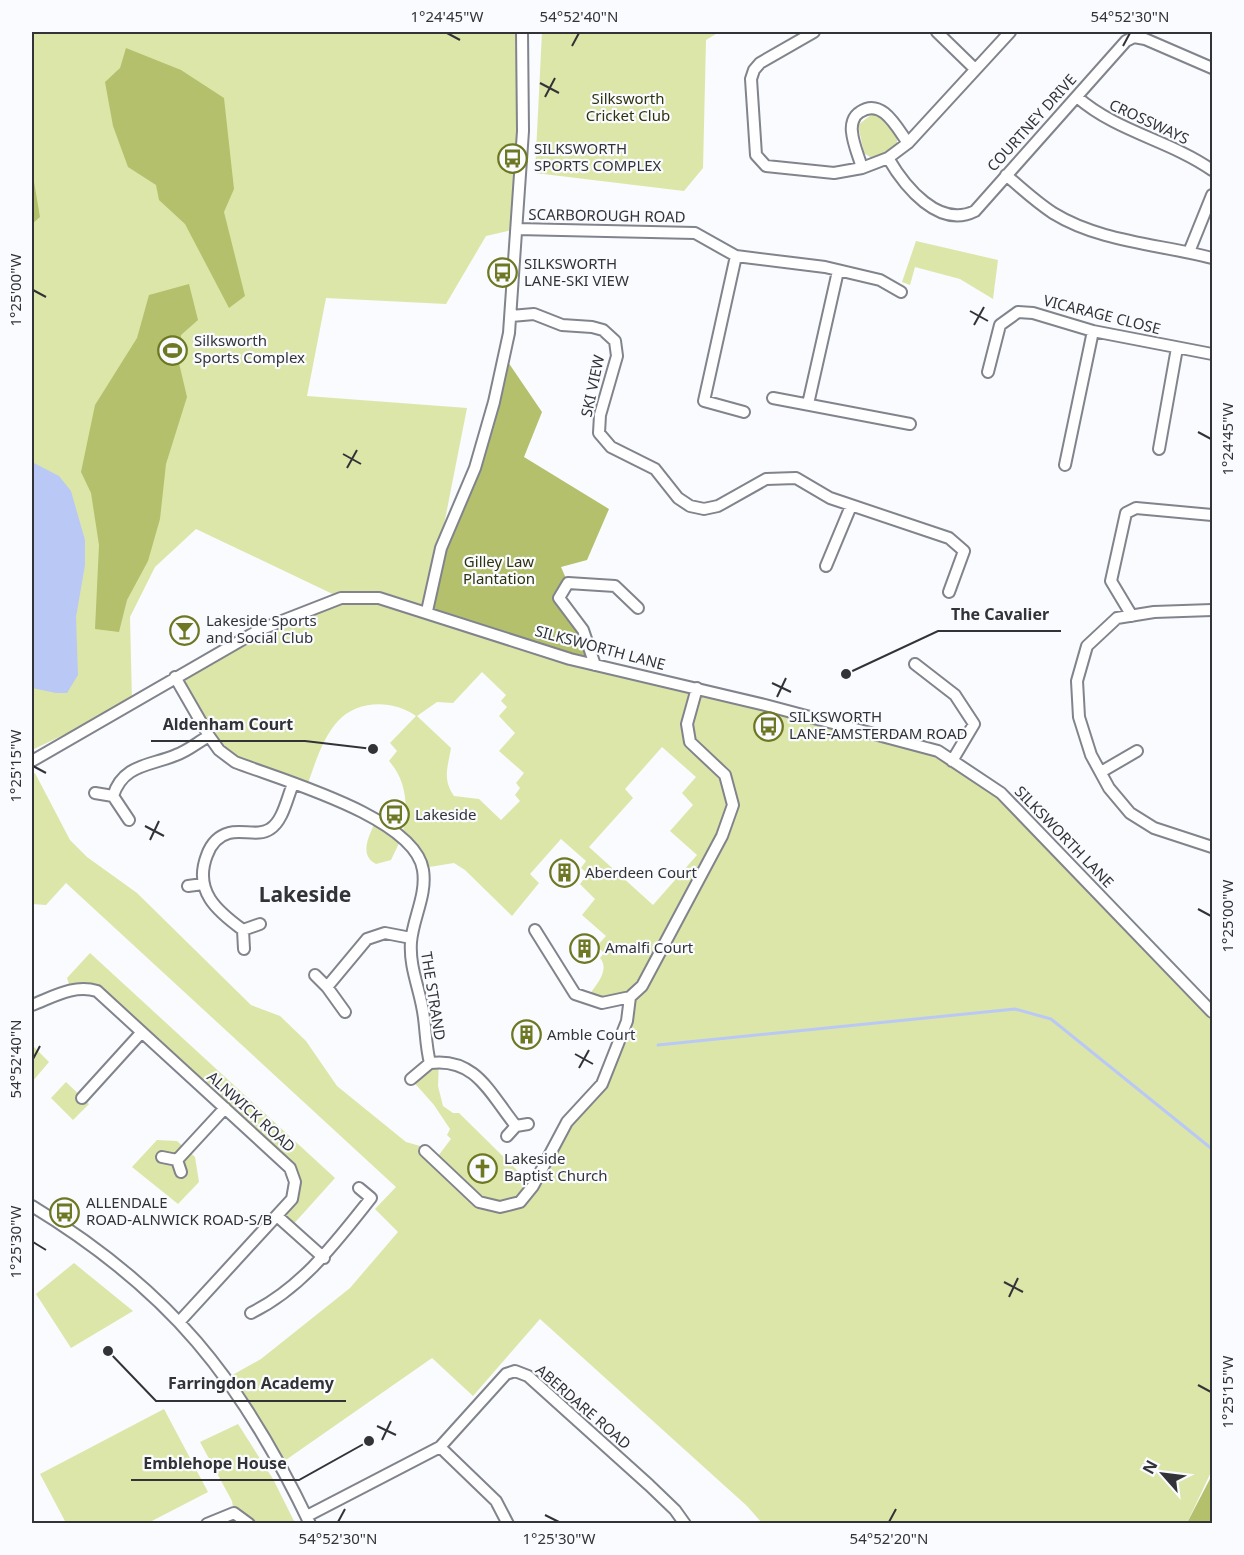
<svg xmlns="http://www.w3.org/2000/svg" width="1244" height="1555" font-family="'Noto Sans',sans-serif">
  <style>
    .green { fill: #dce6a8; fill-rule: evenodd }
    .forest { fill: #b4c06b }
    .water { fill: #bac8f6 }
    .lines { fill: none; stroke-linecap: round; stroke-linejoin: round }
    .stream { stroke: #bac8f6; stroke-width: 3 }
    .minor-casing { stroke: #81848c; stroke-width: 14 }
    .minor { stroke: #fff; stroke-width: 10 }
    .ticks { fill: none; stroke: #323337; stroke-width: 2 }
    .labels { text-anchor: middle; stroke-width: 4.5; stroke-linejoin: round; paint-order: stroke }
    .park-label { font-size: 15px; fill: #2e330e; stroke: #f9fbfe }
    .street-label { font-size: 15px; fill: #323337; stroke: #f9fbfe }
    .poi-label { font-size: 15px; fill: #323337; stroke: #f9fbfe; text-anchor: start }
    .district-label { font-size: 21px; font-weight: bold; fill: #323337; stroke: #f9fbfe }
    .leader { fill: none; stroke: #323337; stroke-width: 2 }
    .callout-dot { fill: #323337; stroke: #f9fbfe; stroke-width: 2 }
    .callout-label { font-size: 16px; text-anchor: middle; font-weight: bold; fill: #323337; stroke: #f9fbfe; stroke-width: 4.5; stroke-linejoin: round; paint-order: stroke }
    .neatline { fill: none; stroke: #323337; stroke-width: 2 }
    .ticks-label { font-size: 15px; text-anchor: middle; fill: #323337 }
  </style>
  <rect width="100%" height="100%" fill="#f9fbfe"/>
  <!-- green -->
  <path class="green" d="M 32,32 L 516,32 L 524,103 L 517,229 L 486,236 L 446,304 L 326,298 L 307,396 L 467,408 L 427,611 L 570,659 L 938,751 L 1001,793 L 1212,1012 L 1212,1185 L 1210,1185 L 1212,1470 L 1187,1523 L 762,1523 L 747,1506 L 540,1319 L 473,1396 L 432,1358 L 280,1464 L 227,1378 L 261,1359 L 350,1288 L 398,1232 L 375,1209 L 396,1187 L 66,883 L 46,905 L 32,904 L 32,775 L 35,773 L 70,840 L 87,857 L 137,893 L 251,1005 L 280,1016 L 306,1041 L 337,1086 L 406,1142 L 420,1146 L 435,1160 L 451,1139 L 447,1135 L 450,1129 L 434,1105 L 411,1079 L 439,1062 L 438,1086 L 443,1106 L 453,1113 L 459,1113 L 532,1185 L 567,1122 L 602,1084 L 641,987 L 630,997 L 587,998 C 594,987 611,971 600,958 L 604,953 L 597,946 L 606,936 L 582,915 L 595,899 L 580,884 L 588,874 L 581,868 L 586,861 L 561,839 L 530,874 L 539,883 L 512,916 L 465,870 L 454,863 L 423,868 L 402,837 L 391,860 L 376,864 C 357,854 371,833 377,818 L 402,835 C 409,809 407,781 389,761 L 397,751 L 390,743 L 416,716 C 394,700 358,699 338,721 C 322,738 314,767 306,789 L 219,750 L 175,677 L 259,630 L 341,598 L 196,529 L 155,567 L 130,617 L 132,702 L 32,750 ZM 482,672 L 506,695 L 501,701 L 507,707 L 499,716 L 515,733 L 499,751 L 524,773 L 516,783 L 520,788 L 515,795 L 520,801 L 501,820 L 479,799 L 454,796 C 442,779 448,767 451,748 L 417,716 L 437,702 L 453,703 ZM 662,747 L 696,777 L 682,793 L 693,805 L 670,831 L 697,855 L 653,905 L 589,847 L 633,798 L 625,789 Z
    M 542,32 L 719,32 L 706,40 L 703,168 L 684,191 L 535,173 Z
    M 877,113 L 897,136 L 897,145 L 890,152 L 873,159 L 864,153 L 858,125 L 871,115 Z
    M 916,241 L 998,260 L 993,299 L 960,279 L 915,267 L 910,285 L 902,282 Z
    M 90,953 L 335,1178 L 290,1228 L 277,1216 L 292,1199 L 290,1168 L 97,991 L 71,990 L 67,978 Z
    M 32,1045 L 49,1062 L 32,1082 Z
    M 66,1082 L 89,1104 L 73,1120 L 51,1098 Z
    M 157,1140 L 177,1141 L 195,1157 L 199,1182 L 178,1204 L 132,1167 Z
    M 74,1263 L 133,1311 L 71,1348 L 36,1294 Z
    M 164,1409 L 208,1492 L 148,1523 L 66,1523 L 40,1474 Z
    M 238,1424 L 273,1479 L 295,1523 L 249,1523 L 234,1513 L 232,1501 L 200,1442 Z"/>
  <!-- forest -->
  <path class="forest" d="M 126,48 L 181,70 L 224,98 L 234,189 L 224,212 L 245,296 L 229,308 L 185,224 L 159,200 L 156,185 L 128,167 L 113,126 L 105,82 L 120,68 Z
    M 32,170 L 40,217 L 32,224 Z
    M 189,284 L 198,320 L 181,335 L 179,363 L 187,397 L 166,464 L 160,519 L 148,561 L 127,600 L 119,632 L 95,629 L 99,545 L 91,493 L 81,472 L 95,405 L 137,338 L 149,295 Z
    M 504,356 L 542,412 L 524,457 L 609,509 L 587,560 L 561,567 L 568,583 L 559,598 L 583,630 L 595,665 L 427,611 L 441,548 L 475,467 Z
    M 1212,1471 L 1212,1523 L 1187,1523 L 1212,1475 Z"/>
  <!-- water -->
  <path class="water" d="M 32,462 L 59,476 L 71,491 L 85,540 L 85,565 L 76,617 L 78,675 L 67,693 L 56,693 L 32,688 Z"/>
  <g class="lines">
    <!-- stream -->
    <path class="stream" d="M 658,1045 L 1015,1009 L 1051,1019 L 1212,1149"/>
    <defs>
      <path id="minor" d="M 814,32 L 760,63 L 754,70 L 751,79 L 756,155 L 766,166 L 834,173 L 862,168 L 888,158 L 908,143 L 1010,32
        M 937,32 L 975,69
        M 1077,97 C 1117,132 1169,140 1212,170
        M 888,158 C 905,187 939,229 975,211 L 1126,41 L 1134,37 L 1145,39 L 1212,68
        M 862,168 C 859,157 853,144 852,132 C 851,125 853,116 860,112 C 882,97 897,128 908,143
        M 1006,175 C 1021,188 1036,202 1053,213 C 1100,242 1159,244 1212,258
        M 517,229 L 695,233 L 736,256 L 825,267 L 880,280 L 901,292
        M 1189,252 L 1212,195
        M 736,256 L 704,401 L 744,412
        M 511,316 L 534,314 L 562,325 L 592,327 L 603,330 L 615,341 L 617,356 L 600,415 L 599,433 L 611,447 L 655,469 L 678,498 L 690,506 L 704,509 L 718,506 L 766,479 L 796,478 L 830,498 L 949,538 L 964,551 L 949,592
        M 988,372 L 1000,325 L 1018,312 L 1033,313 L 1093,331 L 1212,354
        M 773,398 L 910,424
        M 808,404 L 838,271
        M 1159,449 L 1177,348
        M 1065,465 L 1093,331
        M 826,566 L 851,506
        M 1212,610 L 1154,612 L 1117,618 L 1087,646 L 1077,681 L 1079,717 L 1091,755 L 1109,788 L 1130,813 L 1154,828 L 1212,847
        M 427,611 L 441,548 L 475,468 L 494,402 L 509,333 L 523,131 L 522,32
        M 1132,616 L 1111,581 L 1126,513 L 1136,508 L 1212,515
        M 915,664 L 955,695 L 974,724 L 952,761
        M 595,665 L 583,630 L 559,598 L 568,583 L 615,586 L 638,608
        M 175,677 L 209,736 L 219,750 L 235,762 C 281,780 415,817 423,870 C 427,895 413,918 411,942 C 409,969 421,991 424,1018 C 426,1033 426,1047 430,1063 C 476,1057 490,1094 516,1126 L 507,1136
        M 32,761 L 259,630 L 341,598 L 379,598 L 570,659 L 765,705 L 938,751 L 1001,793 L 1212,1012
        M 1101,772 L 1137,751
        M 95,793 L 113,796
        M 129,820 L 113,796 C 123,764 150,766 176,755 C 188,751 198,742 209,736
        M 188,886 L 203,884
        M 243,930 C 217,911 193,891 207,855 C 211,844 218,836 229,833 C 242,829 258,837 270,829 C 283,821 287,798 293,784
        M 535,930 L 575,994 L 602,1003 L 630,997
        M 244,949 L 243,930 L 260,924
        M 315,975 L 327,987
        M 32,1005 C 53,997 74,984 97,991 L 290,1168 L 295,1182 L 292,1199 L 180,1321
        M 345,1012 L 327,987 L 367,939 L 385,933 L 411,938
        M 411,1079 L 430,1063
        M 82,1098 L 141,1033
        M 516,1126 L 528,1124
        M 425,1151 L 479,1202 L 500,1207 L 520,1202 L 533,1186 L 567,1122 L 602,1084 L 627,1021 L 630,997 L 642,986 L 722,836 L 733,805 L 725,775 L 690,742 L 687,724 L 697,688
        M 162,1157 L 177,1160 L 181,1172
        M 177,1160 L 225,1108
        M 32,1206 C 170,1290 241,1379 310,1524
        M 277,1216 L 324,1258
        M 251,1313 C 302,1288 336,1242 371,1198 L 359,1188
        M 440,1447 L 496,1501 L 508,1524
        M 307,1516 L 440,1447 L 506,1374 L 515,1371 L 528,1376 L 649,1485 L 675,1510 L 685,1524
        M 207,1524 L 234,1513 L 249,1524"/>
    </defs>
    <!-- minor casing -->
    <use href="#minor" class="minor-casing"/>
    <!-- minor -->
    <use href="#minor" class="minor"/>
  </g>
  <!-- ticks -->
  <path class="ticks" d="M 447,33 L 460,40M 572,46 L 579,33M 1123,46 L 1130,33M 540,83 L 559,93M 545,97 L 555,78M 33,290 L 46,297M 970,311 L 988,321M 974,325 L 984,307M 1198,432 L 1211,439M 343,454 L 361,464M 347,468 L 357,450M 772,683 L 791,692M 777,697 L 786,678M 33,766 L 46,773M 145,826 L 164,836M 150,840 L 159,821M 1198,909 L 1211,916M 575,1054 L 593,1064M 33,1059 L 40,1046M 579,1068 L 589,1050M 33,1242 L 46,1250M 1004,1282 L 1023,1292M 1009,1297 L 1018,1278M 1198,1385 L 1211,1392M 377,1426 L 396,1435M 382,1440 L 391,1421M 545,1515 L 559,1522M 338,1522 L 345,1509M 889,1522 L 896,1509"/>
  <!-- icons -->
  <defs>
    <symbol id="bus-ring" viewBox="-11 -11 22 22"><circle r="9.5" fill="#f9fbfe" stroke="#6e7722" stroke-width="1.5"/><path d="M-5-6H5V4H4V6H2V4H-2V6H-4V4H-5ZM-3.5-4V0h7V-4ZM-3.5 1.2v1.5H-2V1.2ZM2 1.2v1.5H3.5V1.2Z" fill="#6e7722"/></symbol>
    <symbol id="stadium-ring" viewBox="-11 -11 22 22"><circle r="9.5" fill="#f9fbfe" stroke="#6e7722" stroke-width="1.5"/><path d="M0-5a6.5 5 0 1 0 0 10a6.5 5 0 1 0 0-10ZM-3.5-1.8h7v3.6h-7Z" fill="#6e7722"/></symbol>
    <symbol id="bar-ring" viewBox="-11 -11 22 22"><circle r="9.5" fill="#f9fbfe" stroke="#6e7722" stroke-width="1.5"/><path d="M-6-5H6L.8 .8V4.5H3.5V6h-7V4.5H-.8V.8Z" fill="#6e7722"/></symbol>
    <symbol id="building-ring" viewBox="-11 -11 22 22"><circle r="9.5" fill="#f9fbfe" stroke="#6e7722" stroke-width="1.5"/><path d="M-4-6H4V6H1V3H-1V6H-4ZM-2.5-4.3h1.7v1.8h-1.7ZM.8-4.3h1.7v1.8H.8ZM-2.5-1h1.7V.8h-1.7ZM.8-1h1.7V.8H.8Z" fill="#6e7722"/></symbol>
    <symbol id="church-ring" viewBox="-11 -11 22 22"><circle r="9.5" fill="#f9fbfe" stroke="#6e7722" stroke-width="1.5"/><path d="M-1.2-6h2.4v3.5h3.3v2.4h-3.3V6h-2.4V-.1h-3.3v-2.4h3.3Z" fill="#6e7722"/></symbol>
  </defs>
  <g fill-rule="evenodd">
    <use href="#bus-ring" x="496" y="142" width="33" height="33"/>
    <use href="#bus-ring" x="486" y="256" width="33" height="33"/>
    <use href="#stadium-ring" x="156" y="334" width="33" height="33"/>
    <use href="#bar-ring" x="168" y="614" width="33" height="33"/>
    <use href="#bus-ring" x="752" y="710" width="33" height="33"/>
    <use href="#bus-ring" x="378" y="798" width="33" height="33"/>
    <use href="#building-ring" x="548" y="856" width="33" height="33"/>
    <use href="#building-ring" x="568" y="932" width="33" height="33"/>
    <use href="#building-ring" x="510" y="1018" width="33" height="33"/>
    <use href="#church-ring" x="466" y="1152" width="33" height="33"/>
    <use href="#bus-ring" x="48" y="1196" width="33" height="33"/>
  </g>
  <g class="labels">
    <!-- park labels -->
    <g class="park-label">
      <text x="628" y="104">Silksworth<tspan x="628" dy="17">Cricket Club</tspan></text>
      <text x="499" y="567">Gilley Law<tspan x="499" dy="17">Plantation</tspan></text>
    </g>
    <!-- street labels -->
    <g class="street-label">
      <text transform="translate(1149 122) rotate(25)" y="5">CROSSWAYS</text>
      <text transform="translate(1032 123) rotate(-48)" y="5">COURTNEY DRIVE</text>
      <text transform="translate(607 216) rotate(1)" y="5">SCARBOROUGH ROAD</text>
      <text transform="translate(1102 315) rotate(14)" y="5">VICARAGE CLOSE</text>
      <text transform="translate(593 386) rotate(-78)" y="5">SKI VIEW</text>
      <text transform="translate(600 648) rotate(15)" y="5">SILKSWORTH LANE</text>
      <text transform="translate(1064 837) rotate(46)" y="5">SILKSWORTH LANE</text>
      <text transform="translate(433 996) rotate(81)" y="5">THE STRAND</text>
      <text transform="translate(251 1112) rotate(42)" y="5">ALNWICK ROAD</text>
      <text transform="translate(583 1407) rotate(41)" y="5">ABERDARE ROAD</text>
    </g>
    <!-- poi labels -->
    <g class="poi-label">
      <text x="534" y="154">SILKSWORTH<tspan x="534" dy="17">SPORTS COMPLEX</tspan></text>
      <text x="524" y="269">SILKSWORTH<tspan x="524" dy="17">LANE-SKI VIEW</tspan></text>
      <text x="194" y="346">Silksworth<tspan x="194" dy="17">Sports Complex</tspan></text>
      <text x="206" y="626">Lakeside Sports<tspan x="206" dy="17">and Social Club</tspan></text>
      <text x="789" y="722">SILKSWORTH<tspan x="789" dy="17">LANE-AMSTERDAM ROAD</tspan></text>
      <text x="415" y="820">Lakeside</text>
      <text x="585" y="878">Aberdeen Court</text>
      <text x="605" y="953">Amalfi Court</text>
      <text x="547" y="1040">Amble Court</text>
      <text x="504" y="1164">Lakeside<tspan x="504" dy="17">Baptist Church</tspan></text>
      <text x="86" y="1208">ALLENDALE<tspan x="86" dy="17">ROAD-ALNWICK ROAD-S/B</tspan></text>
    </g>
    <!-- district labels -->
    <g class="district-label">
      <text x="305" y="902">Lakeside</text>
    </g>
  </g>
  <!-- callouts -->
  <path class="leader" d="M846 674L938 631H1061M373 749L305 741H151M108 1351L156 1401H346M369 1441L299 1480H131"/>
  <g class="callout-dot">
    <circle cx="846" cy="674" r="6"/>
    <circle cx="373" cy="749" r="6"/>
    <circle cx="108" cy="1351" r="6"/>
    <circle cx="369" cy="1441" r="6"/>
  </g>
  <g class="callout-label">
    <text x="1000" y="620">The Cavalier</text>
    <text x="228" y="730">Aldenham Court</text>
    <text x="251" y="1389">Farringdon Academy</text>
    <text x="215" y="1469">Emblehope House</text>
  </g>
  <!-- border -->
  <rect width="1244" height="1555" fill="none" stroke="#f9fbfe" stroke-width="66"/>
  <!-- north arrow -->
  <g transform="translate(1163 1474) rotate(298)" stroke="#f9fbfe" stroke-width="4.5" paint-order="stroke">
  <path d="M0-4.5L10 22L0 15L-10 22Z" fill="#323337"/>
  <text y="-9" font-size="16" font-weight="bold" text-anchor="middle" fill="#323337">N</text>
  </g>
  <rect x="33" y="33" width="1178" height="1489" class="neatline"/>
  <g class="ticks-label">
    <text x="447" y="22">1°24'45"W</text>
    <text x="579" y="22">54°52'40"N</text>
    <text x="1130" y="22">54°52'30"N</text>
    <text transform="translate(16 290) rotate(-90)" y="5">1°25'00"W</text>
    <text transform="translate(1228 439) rotate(-90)" y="5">1°24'45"W</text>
    <text transform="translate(16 766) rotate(-90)" y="5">1°25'15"W</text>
    <text transform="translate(1228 916) rotate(-90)" y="5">1°25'00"W</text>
    <text transform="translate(16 1059) rotate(-90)" y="5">54°52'40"N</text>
    <text transform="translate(16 1242) rotate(-90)" y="5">1°25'30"W</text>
    <text transform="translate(1228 1392) rotate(-90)" y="5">1°25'15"W</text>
    <text x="338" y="1544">54°52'30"N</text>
    <text x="559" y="1544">1°25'30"W</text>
    <text x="889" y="1544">54°52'20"N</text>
  </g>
</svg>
